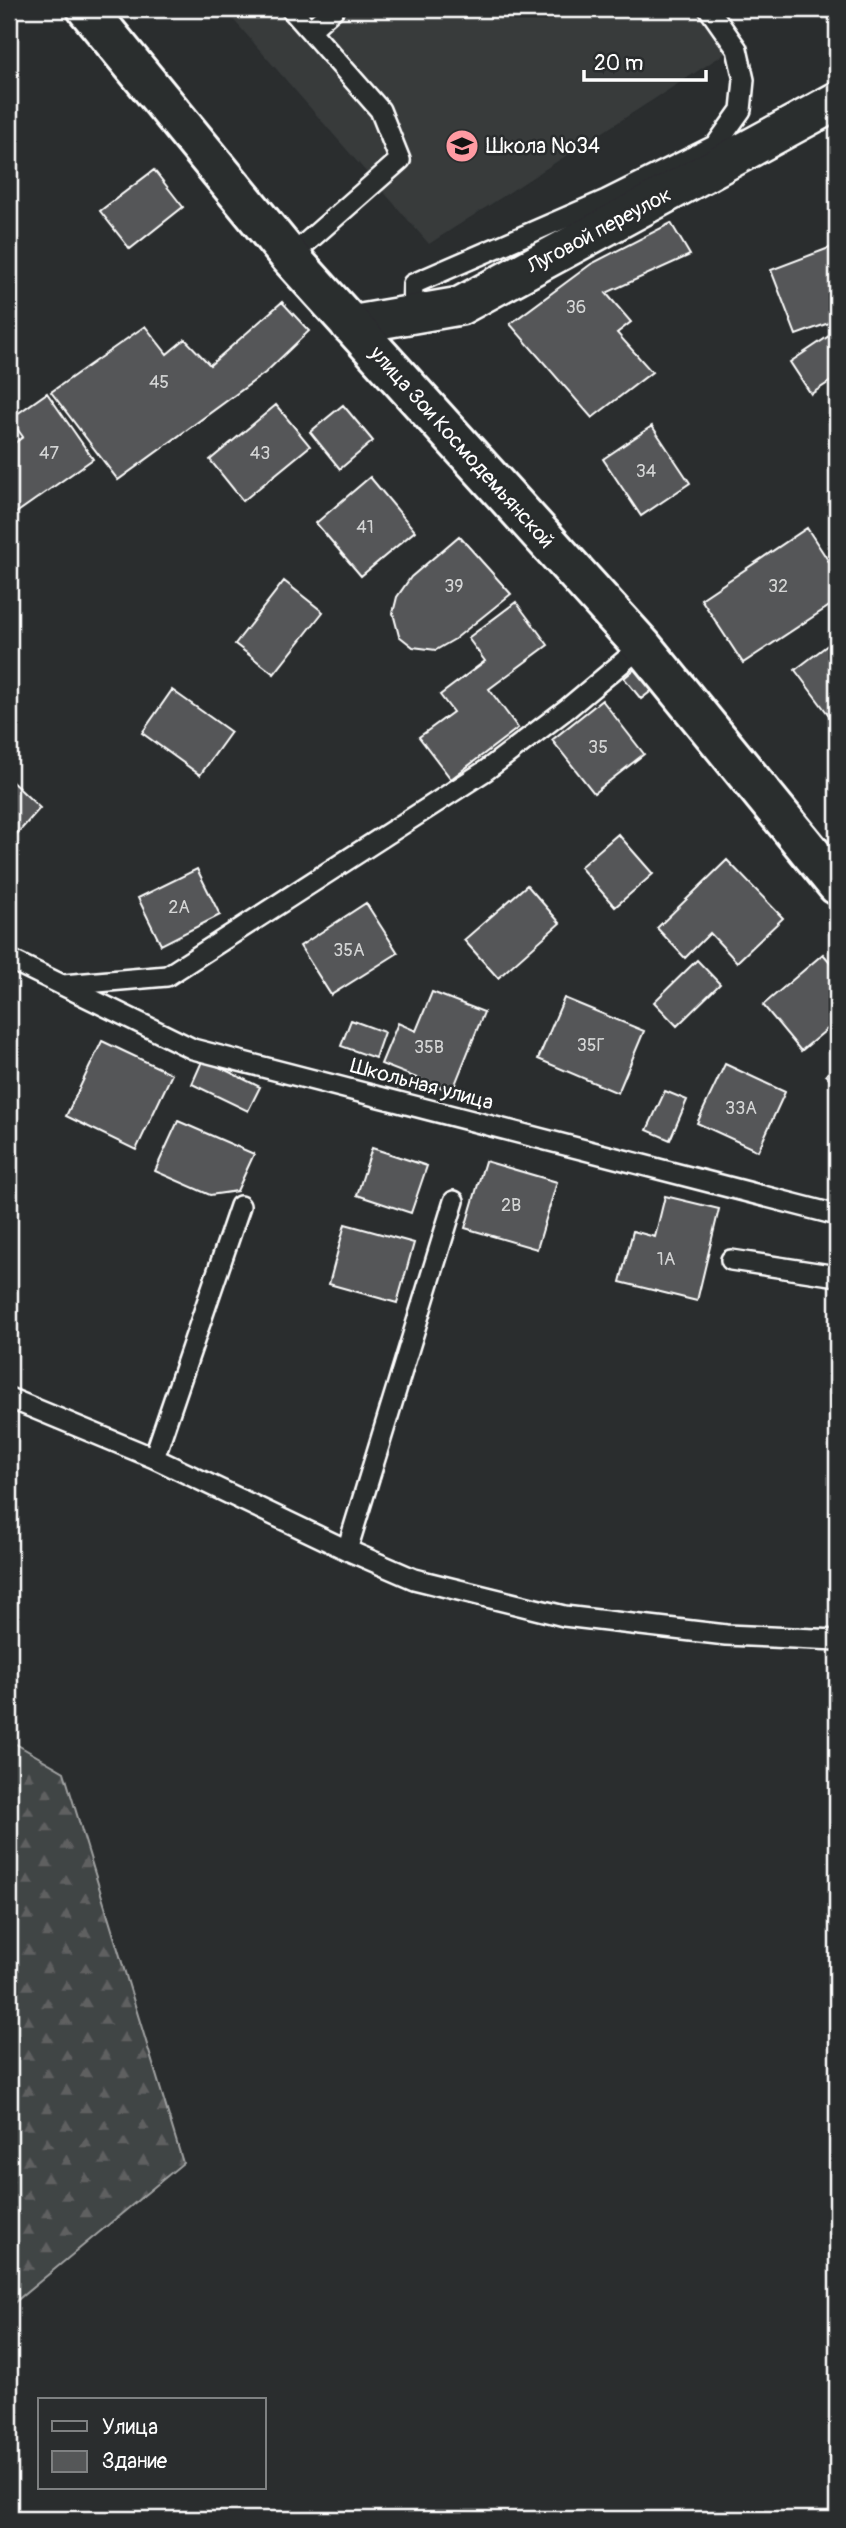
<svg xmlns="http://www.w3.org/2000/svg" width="846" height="2528" font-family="Pangolin,sans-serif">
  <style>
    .built { fill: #373a3b }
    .forest { fill: url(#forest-firs); stroke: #a0a2a2; stroke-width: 2 }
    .building { fill: #555758; stroke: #fff; stroke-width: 2 }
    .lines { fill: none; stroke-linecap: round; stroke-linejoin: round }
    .service-casing { stroke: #fff; stroke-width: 24 }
    .minor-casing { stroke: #fff; stroke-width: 42 }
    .tertiary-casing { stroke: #fff; stroke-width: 44 }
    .service { stroke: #2a2d2e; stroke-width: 19 }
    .minor { stroke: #2a2d2e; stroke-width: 37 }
    .tertiary { stroke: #2a2d2e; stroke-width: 38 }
    .labels { text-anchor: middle; stroke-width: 5; stroke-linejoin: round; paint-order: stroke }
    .number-label { font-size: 18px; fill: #d4d5d5 }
    .poi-label { font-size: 21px; fill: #fff; stroke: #2a2d2e; text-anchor: start }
    .street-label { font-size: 21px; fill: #fff; stroke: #2a2d2e }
  </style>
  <defs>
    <pattern id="forest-firs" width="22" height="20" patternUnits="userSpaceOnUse" patternTransform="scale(1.75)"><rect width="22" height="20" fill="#414445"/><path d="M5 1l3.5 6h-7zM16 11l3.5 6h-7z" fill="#5e6061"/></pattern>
  </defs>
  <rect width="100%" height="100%" fill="#2a2d2e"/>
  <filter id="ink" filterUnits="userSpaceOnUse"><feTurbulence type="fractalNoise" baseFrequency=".0143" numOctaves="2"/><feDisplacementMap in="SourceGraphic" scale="14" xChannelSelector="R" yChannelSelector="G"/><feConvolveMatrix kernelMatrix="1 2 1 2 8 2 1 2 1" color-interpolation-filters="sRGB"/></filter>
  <g filter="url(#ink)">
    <!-- built -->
    <path class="built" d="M 224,9 L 721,9 L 735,47 L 429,244 Z"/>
    <!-- forest -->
    <path class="forest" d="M 9,1740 L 64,1772 L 183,2163 L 9,2307 Z"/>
    <!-- building -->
    <path class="building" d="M 154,170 L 183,207 L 130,249 L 100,211 Z
      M 671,223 L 690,255 L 606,293 L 631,322 L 617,333 L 652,372 L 592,418 L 510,324 L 591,264 Z
      M 837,245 L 837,320 L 796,335 L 771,270 Z
      M 282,302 L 309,331 L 265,373 L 118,480 L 51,392 L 145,326 L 167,354 L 185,339 L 210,365 Z
      M 829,336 L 837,348 L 837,377 L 811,394 L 790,362 Z
      M 47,393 L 93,459 L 9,518 L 9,447 L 23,437 L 10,419 Z
      M 276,405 L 310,446 L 243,501 L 210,460 Z
      M 343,405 L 373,441 L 340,469 L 310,432 Z
      M 652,426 L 690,483 L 641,516 L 603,459 Z
      M 370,477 L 415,531 L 361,576 L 316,523 Z
      M 807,528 L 837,574 L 837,601 L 743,663 L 701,599 Z
      M 459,536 L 511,594 L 455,639 L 436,650 L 413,647 L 399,636 L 393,613 L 397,597 L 411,577 Z
      M 284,581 L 323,612 L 274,674 L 235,644 Z
      M 516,602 L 548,645 L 489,689 L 518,728 L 451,779 L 419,737 L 453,712 L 440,695 L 485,661 L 468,638 Z
      M 837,638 L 837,714 L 831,718 L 795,670 Z
      M 641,664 L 659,685 L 641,699 L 624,678 Z
      M 172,690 L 231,732 L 200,775 L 142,733 Z
      M 602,700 L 644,754 L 594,793 L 552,740 Z
      M 9,779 L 40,808 L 9,843 Z
      M 618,834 L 653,874 L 615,907 L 580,867 Z
      M 727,860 L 783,918 L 737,962 L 710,933 L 685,958 L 657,928 Z
      M 197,869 L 220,915 L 161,945 L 138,898 Z
      M 527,885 L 560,923 L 498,978 L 464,940 Z
      M 366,903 L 398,953 L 331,995 L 300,946 Z
      M 823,954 L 837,970 L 837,1021 L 801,1051 L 763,1005 Z
      M 697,960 L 720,984 L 677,1026 L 654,1002 Z
      M 432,992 L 484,1012 L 452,1092 L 381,1064 L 398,1023 L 416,1031 Z
      M 564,998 L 644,1031 L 618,1093 L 538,1059 Z
      M 351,1020 L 384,1032 L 375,1058 L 341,1046 Z
      M 102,1041 L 172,1074 L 136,1150 L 66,1116 Z
      M 203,1059 L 260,1087 L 248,1111 L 192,1084 Z
      M 837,1063 L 837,1085 L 826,1075 Z
      M 725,1064 L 785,1092 L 758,1151 L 697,1123 Z
      M 665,1091 L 687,1100 L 670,1140 L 647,1130 Z
      M 178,1121 L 254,1154 L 237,1191 L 210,1195 L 155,1171 Z
      M 372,1148 L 427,1166 L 411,1213 L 357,1195 Z
      M 485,1161 L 557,1182 L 537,1249 L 465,1228 Z
      M 665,1196 L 719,1209 L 697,1301 L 620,1282 L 633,1231 L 655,1237 Z
      M 345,1224 L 414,1243 L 397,1303 L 329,1284 Z"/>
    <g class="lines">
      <defs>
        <path id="service" d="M 310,30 L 334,9
          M 290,257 L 400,160 L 380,110 L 291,9
          M 412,314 L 413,284 L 606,200 L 716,145 L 741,110 L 744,80 L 737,49 L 709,9
          M 9,959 L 193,1049 L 837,1215
          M 63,985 L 167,976 L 485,771 L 568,708 L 642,646
          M 731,1260 L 837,1276
          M 9,1398 L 154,1458 L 347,1550 L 414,1579 L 564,1616 L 726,1635 L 837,1640
          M 154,1458 L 240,1206
          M 347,1550 L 454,1201"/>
        <path id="minor" d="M 350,325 L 460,306 L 837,101"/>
        <path id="tertiary" d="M 87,9 L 290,257 L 642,646 L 837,885"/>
      </defs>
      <!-- service casing -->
      <use href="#service" class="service-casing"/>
      <!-- minor casing -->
      <use href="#minor" class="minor-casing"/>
      <!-- tertiary casing -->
      <use href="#tertiary" class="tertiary-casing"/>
      <!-- service -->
      <use href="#service" class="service"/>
      <!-- minor -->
      <use href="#minor" class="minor"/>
      <!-- tertiary -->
      <use href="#tertiary" class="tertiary"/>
    </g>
  </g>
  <!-- icons -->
  <defs>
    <symbol id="school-disc" viewBox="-11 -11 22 22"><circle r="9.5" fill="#ff9aa2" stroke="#2a2d2e"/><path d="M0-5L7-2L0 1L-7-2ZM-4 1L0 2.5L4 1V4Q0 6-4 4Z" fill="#111"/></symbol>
  </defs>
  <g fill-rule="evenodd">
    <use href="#school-disc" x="443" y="127" width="38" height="38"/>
  </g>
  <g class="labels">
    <!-- number labels -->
    <g class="number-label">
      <text x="576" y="313">36</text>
      <text x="159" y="388">45</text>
      <text x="49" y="459">47</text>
      <text x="260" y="459">43</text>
      <text x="646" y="477">34</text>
      <text x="365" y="533">41</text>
      <text x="454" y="592">39</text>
      <text x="778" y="592">32</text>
      <text x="598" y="753">35</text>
      <text x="179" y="913">2А</text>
      <text x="349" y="956">35А</text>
      <text x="591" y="1051">35Г</text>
      <text x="429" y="1053">35В</text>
      <text x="741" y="1114">33А</text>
      <text x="511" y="1211">2В</text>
      <text x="666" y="1265">1А</text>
    </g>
    <!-- poi labels -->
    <g class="poi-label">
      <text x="486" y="153">Школа №34</text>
    </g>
    <!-- street labels -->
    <g class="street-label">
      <text transform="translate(599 230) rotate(-28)" y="7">Луговой переулок</text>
      <text transform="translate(462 447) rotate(48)" y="7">улица Зои Космодемьянской</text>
      <text transform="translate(422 1084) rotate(15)" y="7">Школьная улица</text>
    </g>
  </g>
  <!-- margin -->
  <rect width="846" height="2528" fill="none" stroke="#2a2d2e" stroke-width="35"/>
  <rect x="18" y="18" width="811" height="2493" fill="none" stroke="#fff" stroke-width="2.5" filter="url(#ink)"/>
  <!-- legend -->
  <rect x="38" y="2398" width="228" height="91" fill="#2a2d2e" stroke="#7f8182" stroke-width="2"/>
  <rect x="52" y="2421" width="35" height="10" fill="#2a2d2e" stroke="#7f8182" stroke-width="2"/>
  <text x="102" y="2434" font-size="21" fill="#ffffff">Улица</text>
  <rect x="52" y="2451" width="35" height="21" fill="#555758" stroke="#7f8182" stroke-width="2"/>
  <text x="102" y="2468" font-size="21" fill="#ffffff">Здание</text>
  <!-- scale -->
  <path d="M584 70v10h122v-10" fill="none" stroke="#ffffff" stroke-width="3.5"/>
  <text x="594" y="70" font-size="21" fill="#ffffff" stroke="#2a2d2e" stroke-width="5" paint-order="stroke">20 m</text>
</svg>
